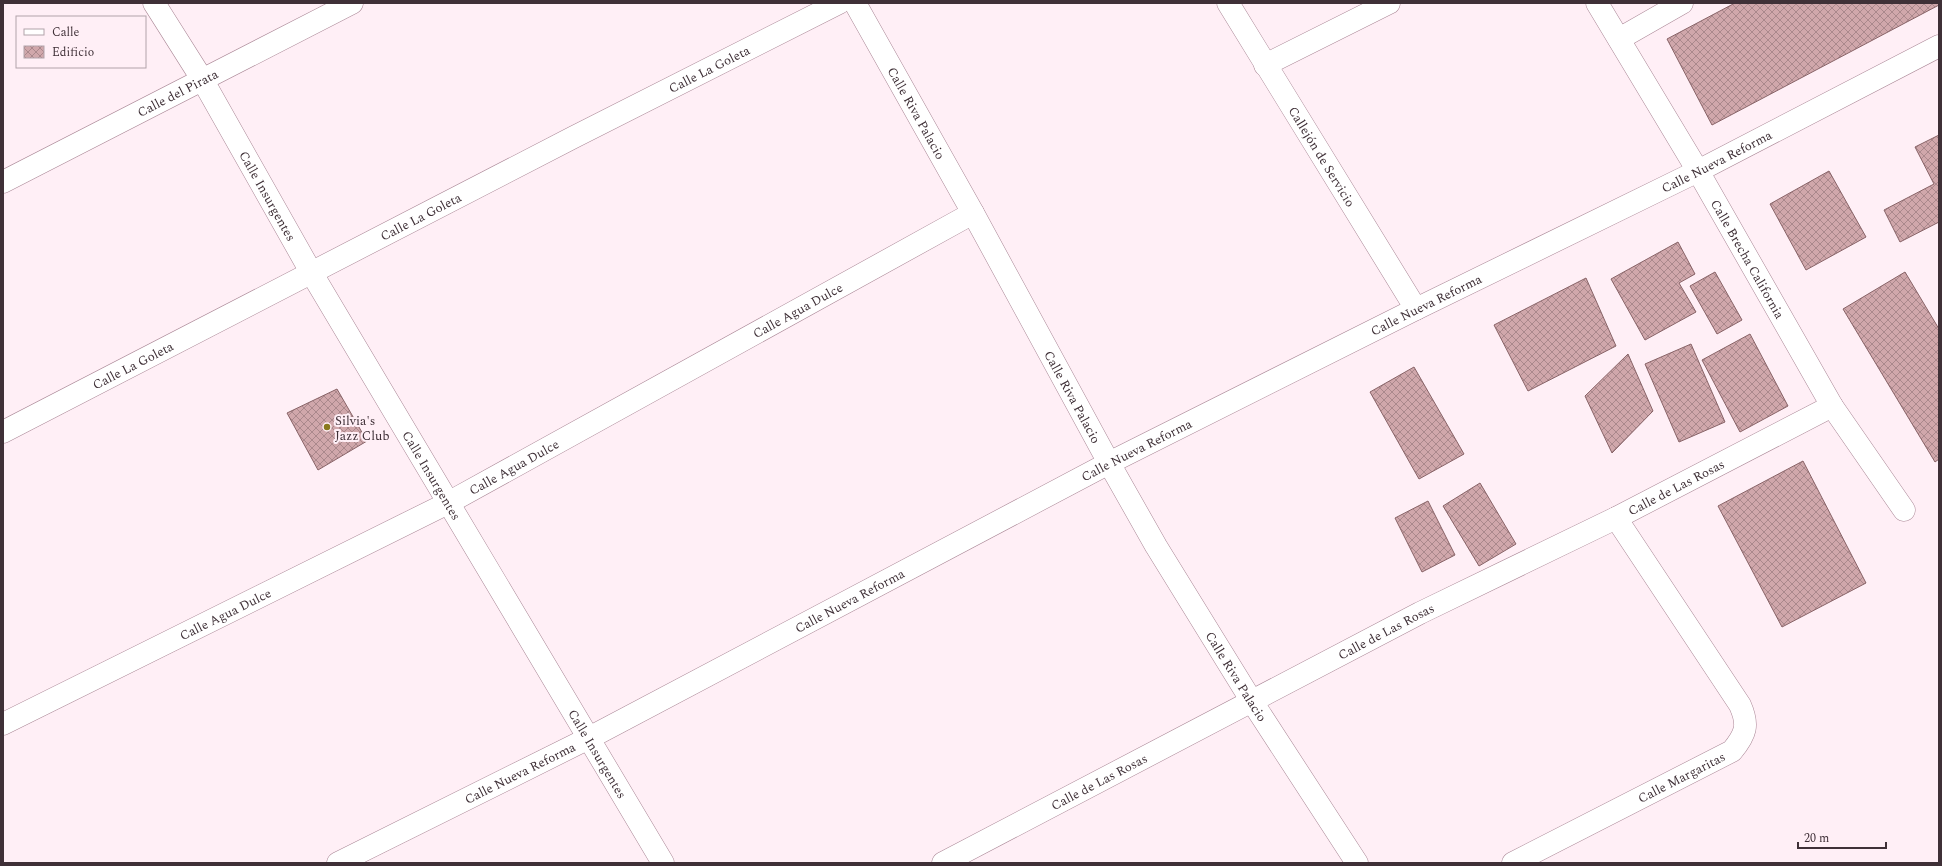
<svg xmlns="http://www.w3.org/2000/svg" width="1942" height="866" font-family="Spectral,serif">
  <style>
    .building { fill: url(#building-cross-hatch); stroke: #886367 }
    .lines { fill: none; stroke-linecap: round; stroke-linejoin: round }
    .minor-casing { stroke: #aa8796; stroke-width: 23 }
    .minor { stroke: #fff; stroke-width: 22 }
    .poi-dot { fill: #89791e; stroke: #ffeff6; stroke-width: 1.5 }
    .labels { text-anchor: middle; stroke-width: 4; stroke-linejoin: round; paint-order: stroke }
    .street-label { font-size: 13px; fill: #3f3037; stroke: #ffeff6 }
    .poi-label { font-size: 13px; fill: #3f3037; stroke: #ffeff6; text-anchor: start }
  </style>
  <defs>
    <pattern id="building-cross-hatch" width="8" height="8" patternUnits="userSpaceOnUse"><rect width="8" height="8" fill="#d0a7ab"/><path d="M0 0l8 8M0 8l8-8" fill="none" stroke="#aa888c"/></pattern>
  </defs>
  <rect width="100%" height="100%" fill="#ffeff6"/>
  <!-- building -->
  <path class="building" d="M 1735,3 L 1939,3 L 1939,5 L 1712,125 L 1667,39 Z
    M 1939,135 L 1939,222 L 1900,242 L 1884,210 L 1934,184 L 1915,147 Z
    M 1829,171 L 1866,237 L 1806,270 L 1770,204 Z
    M 1678,242 L 1695,274 L 1679,283 L 1696,312 L 1645,340 L 1611,279 Z
    M 1715,272 L 1742,320 L 1717,334 L 1690,286 Z
    M 1905,272 L 1939,329 L 1939,459 L 1935,462 L 1843,309 Z
    M 1586,278 L 1616,346 L 1528,391 L 1494,325 Z
    M 1750,334 L 1788,406 L 1740,432 L 1702,360 Z
    M 1691,344 L 1725,422 L 1679,442 L 1645,364 Z
    M 1628,354 L 1653,411 L 1612,453 L 1585,396 Z
    M 1414,367 L 1464,454 L 1419,479 L 1370,392 Z
    M 337,389 L 367,441 L 318,470 L 287,413 Z
    M 1803,461 L 1866,583 L 1782,627 L 1718,506 Z
    M 1480,483 L 1516,544 L 1479,566 L 1443,506 Z
    M 1428,501 L 1455,555 L 1422,572 L 1395,518 Z"/>
  <g class="lines">
    <defs>
      <g id="minor">
        <path id="s1" d="M 154,3 L 202,79 L 311,272 L 663,863"/>
        <path id="s2" d="M 855,3 L 973,213 L 1109,463 L 1156,546 L 1251,700 L 1357,863"/>
        <path id="s3" d="M 1228,3 L 1416,309"/>
        <path id="s4" d="M 1597,3 L 1698,171 L 1832,406 L 1904,510"/>
        <path d="M 1619,39 L 1682,3"/>
        <path d="M 1265,65 L 1389,3"/>
        <path id="s5" d="M 3,182 L 352,3"/>
        <path id="s6" d="M 3,432 L 574,137 L 839,3"/>
        <path id="s7" d="M 3,724 L 448,503 L 973,213"/>
        <path id="s8" d="M 338,863 L 589,738 L 1109,463 L 1416,309 L 1698,171 L 1939,46"/>
        <path id="s9" d="M 943,863 L 1420,613 L 1616,518 L 1832,406"/>
        <path id="s10" d="M 1513,863 L 1732,751 C 1746,734 1749,725 1740,705 L 1616,518"/>
      </g>
    </defs>
    <!-- minor casing -->
    <use href="#minor" class="minor-casing"/>
    <!-- minor -->
    <use href="#minor" class="minor"/>
  </g>
  <!-- markers -->
  <circle class="poi-dot" cx="327" cy="427" r="4"/>
  <g class="labels">
    <!-- street labels -->
    <g class="street-label">
      <text dy="5" stroke="none"><textPath href="#s6" startOffset="794">Calle La Goleta</textPath></text>
      <text dy="5" stroke="none"><textPath href="#s5" startOffset="196">Calle del Pirata</textPath></text>
      <text dy="5" stroke="none"><textPath href="#s2" startOffset="126">Calle Riva Palacio</textPath></text>
      <text dy="5" stroke="none"><textPath href="#s3" startOffset="180">Callejón de Servicio</textPath></text>
      <text dy="5" stroke="none"><textPath href="#s8" startOffset="1547">Calle Nueva Reforma</textPath></text>
      <text dy="5" stroke="none"><textPath href="#s1" startOffset="224">Calle Insurgentes</textPath></text>
      <text dy="5" stroke="none"><textPath href="#s6" startOffset="470">Calle La Goleta</textPath></text>
      <text dy="5" stroke="none"><textPath href="#s4" startOffset="297">Calle Brecha California</textPath></text>
      <text dy="5" stroke="none"><textPath href="#s8" startOffset="1223">Calle Nueva Reforma</textPath></text>
      <text dy="5" stroke="none"><textPath href="#s7" startOffset="896">Calle Agua Dulce</textPath></text>
      <text dy="5" stroke="none"><textPath href="#s6" startOffset="146">Calle La Goleta</textPath></text>
      <text dy="5" stroke="none"><textPath href="#s2" startOffset="450">Calle Riva Palacio</textPath></text>
      <text dy="5" stroke="none"><textPath href="#s8" startOffset="899">Calle Nueva Reforma</textPath></text>
      <text dy="5" stroke="none"><textPath href="#s7" startOffset="572">Calle Agua Dulce</textPath></text>
      <text dy="5" stroke="none"><textPath href="#s1" startOffset="548">Calle Insurgentes</textPath></text>
      <text dy="5" stroke="none"><textPath href="#s9" startOffset="824">Calle de Las Rosas</textPath></text>
      <text dy="5" stroke="none"><textPath href="#s8" startOffset="575">Calle Nueva Reforma</textPath></text>
      <text dy="5" stroke="none"><textPath href="#s7" startOffset="248">Calle Agua Dulce</textPath></text>
      <text dy="5" stroke="none"><textPath href="#s9" startOffset="500">Calle de Las Rosas</textPath></text>
      <text dy="5" stroke="none"><textPath href="#s2" startOffset="774">Calle Riva Palacio</textPath></text>
      <text dy="5" stroke="none"><textPath href="#s1" startOffset="872">Calle Insurgentes</textPath></text>
      <text dy="5" stroke="none"><textPath href="#s8" startOffset="203">Calle Nueva Reforma</textPath></text>
      <text dy="5" stroke="none"><textPath href="#s10" startOffset="189">Calle Margaritas</textPath></text>
      <text dy="5" stroke="none"><textPath href="#s9" startOffset="176">Calle de Las Rosas</textPath></text>
    </g>
    <!-- poi labels -->
    <g class="poi-label">
      <text x="335" y="425">Silvia's<tspan x="335" dy="15">Jazz Club</tspan></text>
    </g>
  </g>
  <!-- border -->
  <rect width="1942" height="866" fill="none" stroke="#3f3037" stroke-width="8"/>
  <!-- legend -->
  <rect x="16" y="16" width="130" height="52" fill="#ffeff6" stroke="#b2a3aa"/>
  <rect x="24" y="29" width="20" height="6" fill="#ffffff" stroke="#b2a3aa"/>
  <text x="52" y="36" font-size="12" fill="#3f3037">Calle</text>
  <rect x="24" y="46" width="20" height="12" fill="url(#building-cross-hatch)" stroke="#b2a3aa"/>
  <text x="52" y="56" font-size="12" fill="#3f3037">Edificio</text>
  <!-- scale -->
  <path d="M1798 842v6h88v-6" fill="none" stroke="#3f3037" stroke-width="2"/>
  <text x="1804" y="842" font-size="12" fill="#3f3037" stroke="#ffeff6" stroke-width="3" paint-order="stroke">20 m</text>
</svg>
